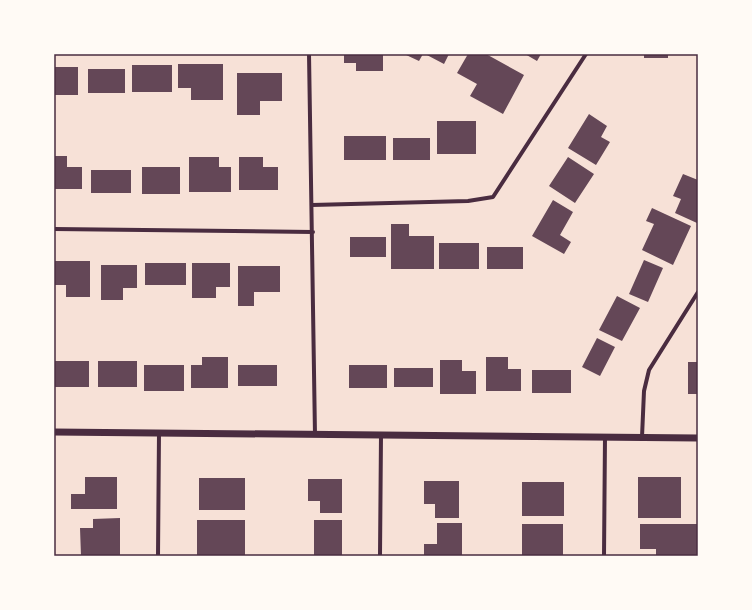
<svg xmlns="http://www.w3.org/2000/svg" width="752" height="610" font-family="Lato,sans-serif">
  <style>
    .building { fill: #644757 }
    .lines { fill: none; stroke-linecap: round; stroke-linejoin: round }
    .minor { stroke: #4a2c40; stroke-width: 4 }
    .tertiary { stroke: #4a2c40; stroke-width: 7 }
    .neatline { fill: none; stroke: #4a2c40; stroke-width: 1.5 }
  </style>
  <rect width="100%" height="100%" fill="#f7e1d7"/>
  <!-- building -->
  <path class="building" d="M 344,54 L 383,54 L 383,71 L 356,71 L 356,63 L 344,63 Z
    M 404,54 L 423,54 L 419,61 Z
    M 425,54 L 449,54 L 444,64 Z
    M 468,54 L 486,54 L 524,75 L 503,114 L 470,96 L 477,84 L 457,73 Z
    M 525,54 L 541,54 L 537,61 Z
    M 644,54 L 668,54 L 668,58 L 644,58 Z
    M 178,64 L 223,64 L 223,100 L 191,100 L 191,88 L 178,88 Z
    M 132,65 L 172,65 L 172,92 L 132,92 Z
    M 54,67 L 78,67 L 78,95 L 54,95 Z
    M 88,69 L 125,69 L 125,93 L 88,93 Z
    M 237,73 L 282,73 L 282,101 L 260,101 L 260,115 L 237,115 Z
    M 589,114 L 607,126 L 601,137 L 610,142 L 596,165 L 568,148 Z
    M 437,121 L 476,121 L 476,154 L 437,154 Z
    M 344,136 L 386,136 L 386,160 L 344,160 Z
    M 393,138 L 430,138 L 430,160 L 393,160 Z
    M 54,156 L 67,156 L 67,167 L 82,167 L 82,189 L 54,189 Z
    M 189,157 L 219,157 L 219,167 L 231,167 L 231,192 L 189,192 Z
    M 239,157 L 263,157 L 263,167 L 278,167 L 278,190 L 239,190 Z
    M 568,157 L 594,174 L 575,203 L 549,186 Z
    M 142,167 L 180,167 L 180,194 L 142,194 Z
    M 91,170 L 131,170 L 131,193 L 91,193 Z
    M 683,174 L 698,180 L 697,223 L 675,213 L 681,199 L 673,196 Z
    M 553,200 L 573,212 L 560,235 L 571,242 L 564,254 L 532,236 Z
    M 652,208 L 691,226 L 673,265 L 642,250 L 654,224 L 646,221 Z
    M 391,224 L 409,224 L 409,236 L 434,236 L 434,269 L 391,269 Z
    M 350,237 L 386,237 L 386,257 L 350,257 Z
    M 439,243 L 479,243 L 479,269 L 439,269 Z
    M 487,247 L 523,247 L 523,269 L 487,269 Z
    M 644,260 L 663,268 L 648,302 L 629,294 Z
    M 54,261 L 90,261 L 90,297 L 66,297 L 66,285 L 54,285 Z
    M 145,263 L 186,263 L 186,285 L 145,285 Z
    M 192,263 L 230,263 L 230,287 L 216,287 L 216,298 L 192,298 Z
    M 101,265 L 137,265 L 137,288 L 123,288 L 123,300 L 101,300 Z
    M 238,266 L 280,266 L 280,292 L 254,292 L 254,306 L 238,306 Z
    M 617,296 L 640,308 L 622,341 L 599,330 Z
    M 597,338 L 615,347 L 600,376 L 582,367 Z
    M 202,357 L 228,357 L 228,388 L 191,388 L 191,365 L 202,365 Z
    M 486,357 L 508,357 L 508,369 L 521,369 L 521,391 L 486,391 Z
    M 440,360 L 462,360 L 462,371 L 476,371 L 476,394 L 440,394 Z
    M 54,361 L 89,361 L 89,387 L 54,387 Z
    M 98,361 L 137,361 L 137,387 L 98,387 Z
    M 688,362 L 698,362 L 698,394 L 688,394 Z
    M 144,365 L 184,365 L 184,391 L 144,391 Z
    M 238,365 L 277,365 L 277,386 L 238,386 Z
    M 349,365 L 387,365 L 387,388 L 349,388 Z
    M 394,368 L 433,368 L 433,387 L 394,387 Z
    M 532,370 L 571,370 L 571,393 L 532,393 Z
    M 85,477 L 117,477 L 117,509 L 71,509 L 71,494 L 85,494 Z
    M 638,477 L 681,477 L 681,518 L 638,518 Z
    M 199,478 L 245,478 L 245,510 L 199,510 Z
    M 308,479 L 342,479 L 342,513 L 320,513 L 320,501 L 308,501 Z
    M 424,481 L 459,481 L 459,518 L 435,518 L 435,504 L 424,504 Z
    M 522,482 L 564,482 L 564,516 L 522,516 Z
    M 120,518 L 120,556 L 81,556 L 80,528 L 93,528 L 93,519 Z
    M 197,520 L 245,520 L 245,556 L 197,556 Z
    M 314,520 L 342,520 L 342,556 L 314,556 Z
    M 437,523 L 462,523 L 462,556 L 424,556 L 424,544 L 437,544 Z
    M 522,524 L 563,524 L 563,556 L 522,556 Z
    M 640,524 L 698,524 L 698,556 L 656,556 L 656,549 L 640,549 Z"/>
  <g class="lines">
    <!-- minor -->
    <path class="minor" d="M 309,54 L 315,435
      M 312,205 L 468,201 L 493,197 L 586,54
      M 54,229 L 313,232
      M 642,437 L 644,391 L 649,370 L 698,292
      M 158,556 L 159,433
      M 380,556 L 381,435
      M 604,556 L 605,437"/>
    <!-- tertiary -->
    <path class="tertiary" d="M 54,432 L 698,438"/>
  </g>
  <!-- border -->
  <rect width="752" height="610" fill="none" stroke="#fffaf5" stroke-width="110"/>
  <rect x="55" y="55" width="642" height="500" class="neatline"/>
</svg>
